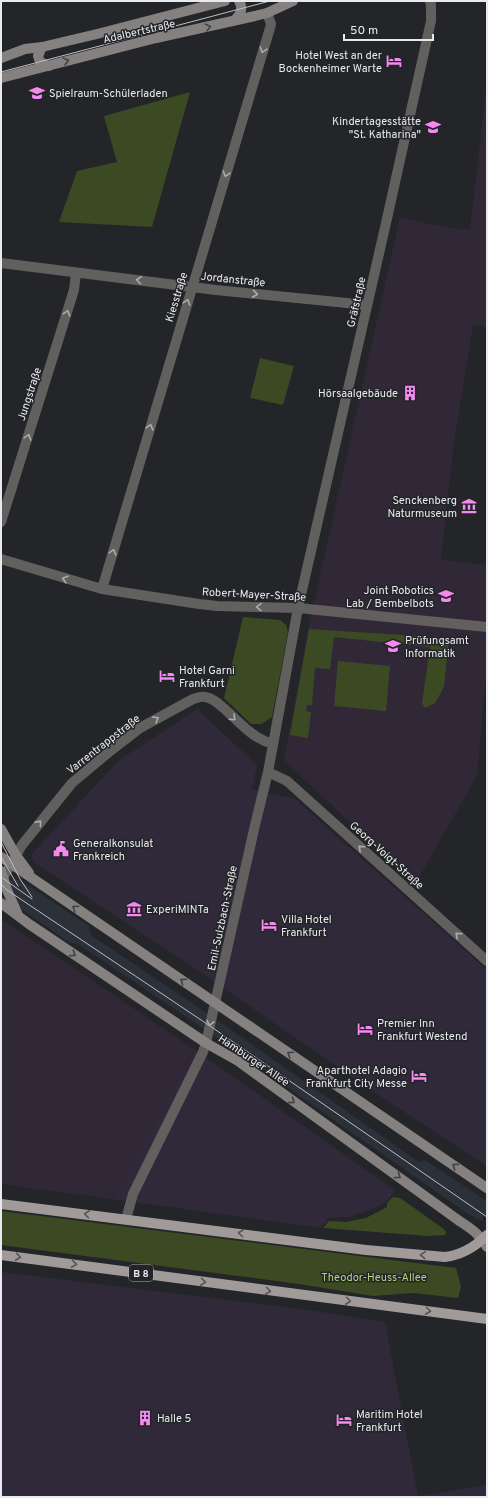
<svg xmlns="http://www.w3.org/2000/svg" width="488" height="1498" font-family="Overpass,sans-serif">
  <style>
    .commercial { fill: #2f2939 }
    .built { fill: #2b3039 }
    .education { fill: #312837 }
    .green { fill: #3c4a24 }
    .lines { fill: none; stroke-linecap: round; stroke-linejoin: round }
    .street { stroke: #62605f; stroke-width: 10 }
    .secondary { stroke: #858180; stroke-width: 10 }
    .primary { stroke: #a09a99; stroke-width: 10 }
    .tram { stroke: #bcbec1; stroke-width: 1 }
    .oneway { stroke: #404143 }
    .oneway2 { stroke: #acacad }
    .oneway3 { stroke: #555456 }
    .labels { text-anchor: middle; stroke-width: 3; stroke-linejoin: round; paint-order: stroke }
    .shield { fill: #232529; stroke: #aeafb2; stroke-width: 1 }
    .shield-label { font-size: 10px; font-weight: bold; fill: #e9eaed }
    .street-label { font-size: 11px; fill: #e9eaed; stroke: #232529 }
    .poi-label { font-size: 11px; fill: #e9eaed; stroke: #232529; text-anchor: start }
    .park-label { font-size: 11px; fill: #b3d67a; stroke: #232529 }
  </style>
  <rect width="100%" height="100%" fill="#232529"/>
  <!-- commercial -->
  <path class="commercial" d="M 197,709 L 257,765 L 252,789 L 295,799 L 487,970 L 487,1166 L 381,1097 L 196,969 L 33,862 L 32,854 L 118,761 Z
    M 195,1050 L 382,1181 L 395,1191 L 388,1200 L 378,1207 L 348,1217 L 329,1218 L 321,1228 L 112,1199 Z
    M 1,1272 L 308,1310 L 385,1322 L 418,1496 L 487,1485 L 487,1497 L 1,1497 Z"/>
  <!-- built -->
  <path class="built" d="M 1,874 L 8,879 L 20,880 L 89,926 L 91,935 L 220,1022 L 419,1162 L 425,1160 L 487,1201 L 487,1212 L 481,1221 L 465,1212 L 207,1031 L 78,944 L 70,943 L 25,912 L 1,891 Z"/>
  <!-- education -->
  <path class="education" d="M 487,81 L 487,327 L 473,325 L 453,449 L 441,560 L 487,565 L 487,667 L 477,776 L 415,884 L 284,760 L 308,630 L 400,217 L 448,228 L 470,229 Z
    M 1,919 L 195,1050 L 112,1199 L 1,1184 Z"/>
  <!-- green -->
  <path class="green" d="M 190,92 L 152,227 L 59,222 L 77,171 L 117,162 L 104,116 Z
    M 260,358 L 294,366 L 283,405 L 250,398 Z
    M 243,617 L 280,620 L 286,625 L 288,632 L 272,717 L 261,724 L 251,724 L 224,698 Z
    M 309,629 L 449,638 L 444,687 L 435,703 L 425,708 L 422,703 L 430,647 L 334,637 L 330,669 L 315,668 L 312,705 L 307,705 L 306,711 L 311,712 L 308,738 L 290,735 Z
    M 338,661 L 390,666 L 386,711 L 334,706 Z
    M 393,1197 L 400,1198 L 444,1229 L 446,1232 L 445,1235 L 428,1236 L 323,1228 L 329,1221 L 346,1222 L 366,1218 L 387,1207 L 387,1203 Z
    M 1,1211 L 456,1268 L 461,1286 L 458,1298 L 413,1293 L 373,1296 L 299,1284 L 1,1245 Z"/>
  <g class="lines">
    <!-- street -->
    <path class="street" d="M 1,263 L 216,290 L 367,305
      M 1,522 L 74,290 L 76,273
      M 1,559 L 102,589 L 199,604 L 217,606 L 298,608 L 487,627
      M 102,589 L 270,28 L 271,24 L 267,13
      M 268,772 L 287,781 L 487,961
      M 3,878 L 22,845 L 72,783 L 109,752 L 140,728 L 193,699 C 197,698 201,696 205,697 C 214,698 221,706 228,712 C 242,725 254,739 273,744
      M 126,1219 L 133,1194 L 203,1052 L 206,1043 L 255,825 L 268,772 L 298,608 L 386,223 L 431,21 L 431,5 L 430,1"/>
    <!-- secondary -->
    <path class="secondary" d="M 235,20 C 240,14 244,9 239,1
      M 42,47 L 38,56 L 40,62 L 49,66
      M 1,58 L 25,49 L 42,47 L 97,34 L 225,1
      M 1,78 L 156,38 L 255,16 L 267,13 L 293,1
      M 1,829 L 15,854 L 29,873
      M 1,857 L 487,1188
      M 1,871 L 7,890 L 18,915
      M 1,903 L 29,924 L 206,1043 L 238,1061 L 458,1220 C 470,1228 480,1234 487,1247"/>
    <!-- primary -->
    <path class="primary" d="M 1,1204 L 366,1250 L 445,1257 C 461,1255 475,1247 487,1235
      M 1,1255 L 487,1319"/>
    <!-- tram -->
    <path class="tram" d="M 1,72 L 270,1
      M 1,842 L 20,879 L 32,897
      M 1,857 L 18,886
      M 1,877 L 32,899
      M 1,884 L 7,890 L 210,1026 L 487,1217"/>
  </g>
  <!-- one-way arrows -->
  <defs><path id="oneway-chevron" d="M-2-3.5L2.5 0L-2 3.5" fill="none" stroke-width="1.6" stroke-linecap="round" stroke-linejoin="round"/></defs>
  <g class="oneway">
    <use href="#oneway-chevron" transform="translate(208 27) rotate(-14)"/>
    <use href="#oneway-chevron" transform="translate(66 61) rotate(-15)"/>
    <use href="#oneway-chevron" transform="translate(75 908) rotate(-146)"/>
    <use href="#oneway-chevron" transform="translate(73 954) rotate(34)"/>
    <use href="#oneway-chevron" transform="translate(183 981) rotate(-146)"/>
    <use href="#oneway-chevron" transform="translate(290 1054) rotate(-146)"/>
    <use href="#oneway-chevron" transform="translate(292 1101) rotate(36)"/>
    <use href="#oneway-chevron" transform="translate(455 1166) rotate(-146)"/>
    <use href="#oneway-chevron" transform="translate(398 1176) rotate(36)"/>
  </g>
  <g class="oneway2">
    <use href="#oneway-chevron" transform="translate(263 50) rotate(107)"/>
    <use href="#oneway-chevron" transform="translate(226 174) rotate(107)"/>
    <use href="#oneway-chevron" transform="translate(139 280) rotate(-173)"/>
    <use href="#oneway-chevron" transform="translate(255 294) rotate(6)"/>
    <use href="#oneway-chevron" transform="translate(187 302) rotate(-73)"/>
    <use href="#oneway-chevron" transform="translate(67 313) rotate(-72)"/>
    <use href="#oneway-chevron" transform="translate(150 427) rotate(-74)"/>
    <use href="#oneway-chevron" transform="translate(28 437) rotate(-72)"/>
    <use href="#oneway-chevron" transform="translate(113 552) rotate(-74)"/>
    <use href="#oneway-chevron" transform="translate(65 579) rotate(-164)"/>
    <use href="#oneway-chevron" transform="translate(259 607) rotate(-179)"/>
    <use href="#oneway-chevron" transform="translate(233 718) rotate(43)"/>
    <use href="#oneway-chevron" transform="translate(156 719) rotate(-30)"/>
    <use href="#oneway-chevron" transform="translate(39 823) rotate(-51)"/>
    <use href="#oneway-chevron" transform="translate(361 848) rotate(-138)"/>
    <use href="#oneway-chevron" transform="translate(458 935) rotate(-138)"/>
    <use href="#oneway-chevron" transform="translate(210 1023) rotate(103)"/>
  </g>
  <g class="oneway3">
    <use href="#oneway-chevron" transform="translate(87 1214) rotate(-173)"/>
    <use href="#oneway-chevron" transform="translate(241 1233) rotate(-173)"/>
    <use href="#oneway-chevron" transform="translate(423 1255) rotate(-176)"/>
    <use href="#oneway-chevron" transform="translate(18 1257) rotate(7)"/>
    <use href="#oneway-chevron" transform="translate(74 1264) rotate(8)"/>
    <use href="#oneway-chevron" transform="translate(203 1282) rotate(8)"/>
    <use href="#oneway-chevron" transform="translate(268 1291) rotate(8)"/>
    <use href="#oneway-chevron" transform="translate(348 1301) rotate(7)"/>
    <use href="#oneway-chevron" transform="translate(428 1311) rotate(7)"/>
  </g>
  <!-- icons -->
  <defs>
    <symbol id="hotel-bare" viewBox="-9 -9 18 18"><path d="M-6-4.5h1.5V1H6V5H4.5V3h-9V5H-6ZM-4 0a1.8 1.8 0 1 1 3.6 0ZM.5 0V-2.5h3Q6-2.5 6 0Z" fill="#f589ef" stroke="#232529" stroke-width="2.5" paint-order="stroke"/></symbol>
    <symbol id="school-bare" viewBox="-9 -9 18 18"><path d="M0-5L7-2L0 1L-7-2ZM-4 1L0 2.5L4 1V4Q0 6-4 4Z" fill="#f589ef" stroke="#232529" stroke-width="2.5" paint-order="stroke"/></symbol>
    <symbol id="building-bare" viewBox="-9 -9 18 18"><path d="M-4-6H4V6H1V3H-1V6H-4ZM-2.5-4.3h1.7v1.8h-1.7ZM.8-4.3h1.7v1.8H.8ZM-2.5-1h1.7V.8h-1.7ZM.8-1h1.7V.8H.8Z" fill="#f589ef" stroke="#232529" stroke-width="2.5" paint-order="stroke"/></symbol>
    <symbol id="museum-bare" viewBox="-9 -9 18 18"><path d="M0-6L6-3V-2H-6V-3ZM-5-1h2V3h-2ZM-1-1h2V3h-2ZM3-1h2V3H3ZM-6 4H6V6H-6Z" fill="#f589ef" stroke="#232529" stroke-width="2.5" paint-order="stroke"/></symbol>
    <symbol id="university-bare" viewBox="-9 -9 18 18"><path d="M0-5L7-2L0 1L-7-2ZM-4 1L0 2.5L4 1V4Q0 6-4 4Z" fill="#f589ef" stroke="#232529" stroke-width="2.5" paint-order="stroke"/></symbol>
    <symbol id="civic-bare" viewBox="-9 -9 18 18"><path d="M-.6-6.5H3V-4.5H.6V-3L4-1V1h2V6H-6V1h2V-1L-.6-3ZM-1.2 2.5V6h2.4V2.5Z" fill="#f589ef" stroke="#232529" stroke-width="2.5" paint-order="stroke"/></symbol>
  </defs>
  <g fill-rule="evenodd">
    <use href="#hotel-bare" x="383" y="50" width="22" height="22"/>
    <use href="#school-bare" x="26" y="82" width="22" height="22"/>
    <use href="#school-bare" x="422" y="116" width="22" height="22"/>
    <use href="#building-bare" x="399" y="382" width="22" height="22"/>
    <use href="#museum-bare" x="458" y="495" width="22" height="22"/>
    <use href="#university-bare" x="435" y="585" width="22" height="22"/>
    <use href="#university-bare" x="382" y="635" width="22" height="22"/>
    <use href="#hotel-bare" x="156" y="665" width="22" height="22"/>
    <use href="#civic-bare" x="50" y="838" width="22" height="22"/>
    <use href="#museum-bare" x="123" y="898" width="22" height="22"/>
    <use href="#hotel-bare" x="258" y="914" width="22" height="22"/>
    <use href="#hotel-bare" x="354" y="1018" width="22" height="22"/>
    <use href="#hotel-bare" x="408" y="1065" width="22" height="22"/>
    <use href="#building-bare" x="134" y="1407" width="22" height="22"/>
    <use href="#hotel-bare" x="333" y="1409" width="22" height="22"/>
  </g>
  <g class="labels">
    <!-- shield labels -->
    <rect class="shield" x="129" y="1265" width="24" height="16" rx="3"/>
    <g class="shield-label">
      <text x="141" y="1277">B 8</text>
    </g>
    <!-- street labels -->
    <g class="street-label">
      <text transform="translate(139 31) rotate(-13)" y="4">Adalbertstraße</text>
      <text transform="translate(233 279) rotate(6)" y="4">Jordanstraße</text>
      <text transform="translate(176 297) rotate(-73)" y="4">Kiesstraße</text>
      <text transform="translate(356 302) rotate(-77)" y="4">Gräfstraße</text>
      <text transform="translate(29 394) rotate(-72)" y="4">Jungstraße</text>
      <text transform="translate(254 594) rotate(3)" y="4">Robert-Mayer-Straße</text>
      <text transform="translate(103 744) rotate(-38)" y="4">Varrentrappstraße</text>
      <text transform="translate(387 855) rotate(42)" y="4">Georg-Voigt-Straße</text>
      <text transform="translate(222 918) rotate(-78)" y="4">Emil-Sulzbach-Straße</text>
      <text transform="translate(254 1060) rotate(34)" y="4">Hamburger Allee</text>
    </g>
    <!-- poi labels -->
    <g class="poi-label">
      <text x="382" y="59" text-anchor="end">Hotel West an der<tspan x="382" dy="13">Bockenheimer Warte</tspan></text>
      <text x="49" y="97">Spielraum-Schülerladen</text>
      <text x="421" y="125" text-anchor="end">Kindertagesstätte<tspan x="421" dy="13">"St. Katharina"</tspan></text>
      <text x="398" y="397" text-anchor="end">Hörsaalgebäude</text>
      <text x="457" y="504" text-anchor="end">Senckenberg<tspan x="457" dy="13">Naturmuseum</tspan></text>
      <text x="434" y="594" text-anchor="end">Joint Robotics<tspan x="434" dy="13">Lab / Bembelbots</tspan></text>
      <text x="405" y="644">Prüfungsamt<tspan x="405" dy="13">Informatik</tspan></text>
      <text x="179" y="674">Hotel Garni<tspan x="179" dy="13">Frankfurt</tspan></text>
      <text x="73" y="847">Generalkonsulat<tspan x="73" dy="13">Frankreich</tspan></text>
      <text x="146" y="913">ExperiMINTa</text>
      <text x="281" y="923">Villa Hotel<tspan x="281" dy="13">Frankfurt</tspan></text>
      <text x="377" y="1027">Premier Inn<tspan x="377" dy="13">Frankfurt Westend</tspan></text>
      <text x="407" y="1074" text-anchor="end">Aparthotel Adagio<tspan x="407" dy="13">Frankfurt City Messe</tspan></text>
      <text x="356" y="1418">Maritim Hotel<tspan x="356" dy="13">Frankfurt</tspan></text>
      <text x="157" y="1422">Halle 5</text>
    </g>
    <!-- park labels -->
    <g class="park-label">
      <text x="374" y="1281">Theodor-Heuss-Allee</text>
    </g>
  </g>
  <!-- border -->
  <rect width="488" height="1498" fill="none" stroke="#e9eaed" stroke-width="4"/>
  <!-- scale -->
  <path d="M344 34v6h89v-6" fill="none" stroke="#e9eaed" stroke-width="2"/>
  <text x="350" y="34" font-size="12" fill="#e9eaed" stroke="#232529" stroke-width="3" paint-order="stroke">50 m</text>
</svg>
